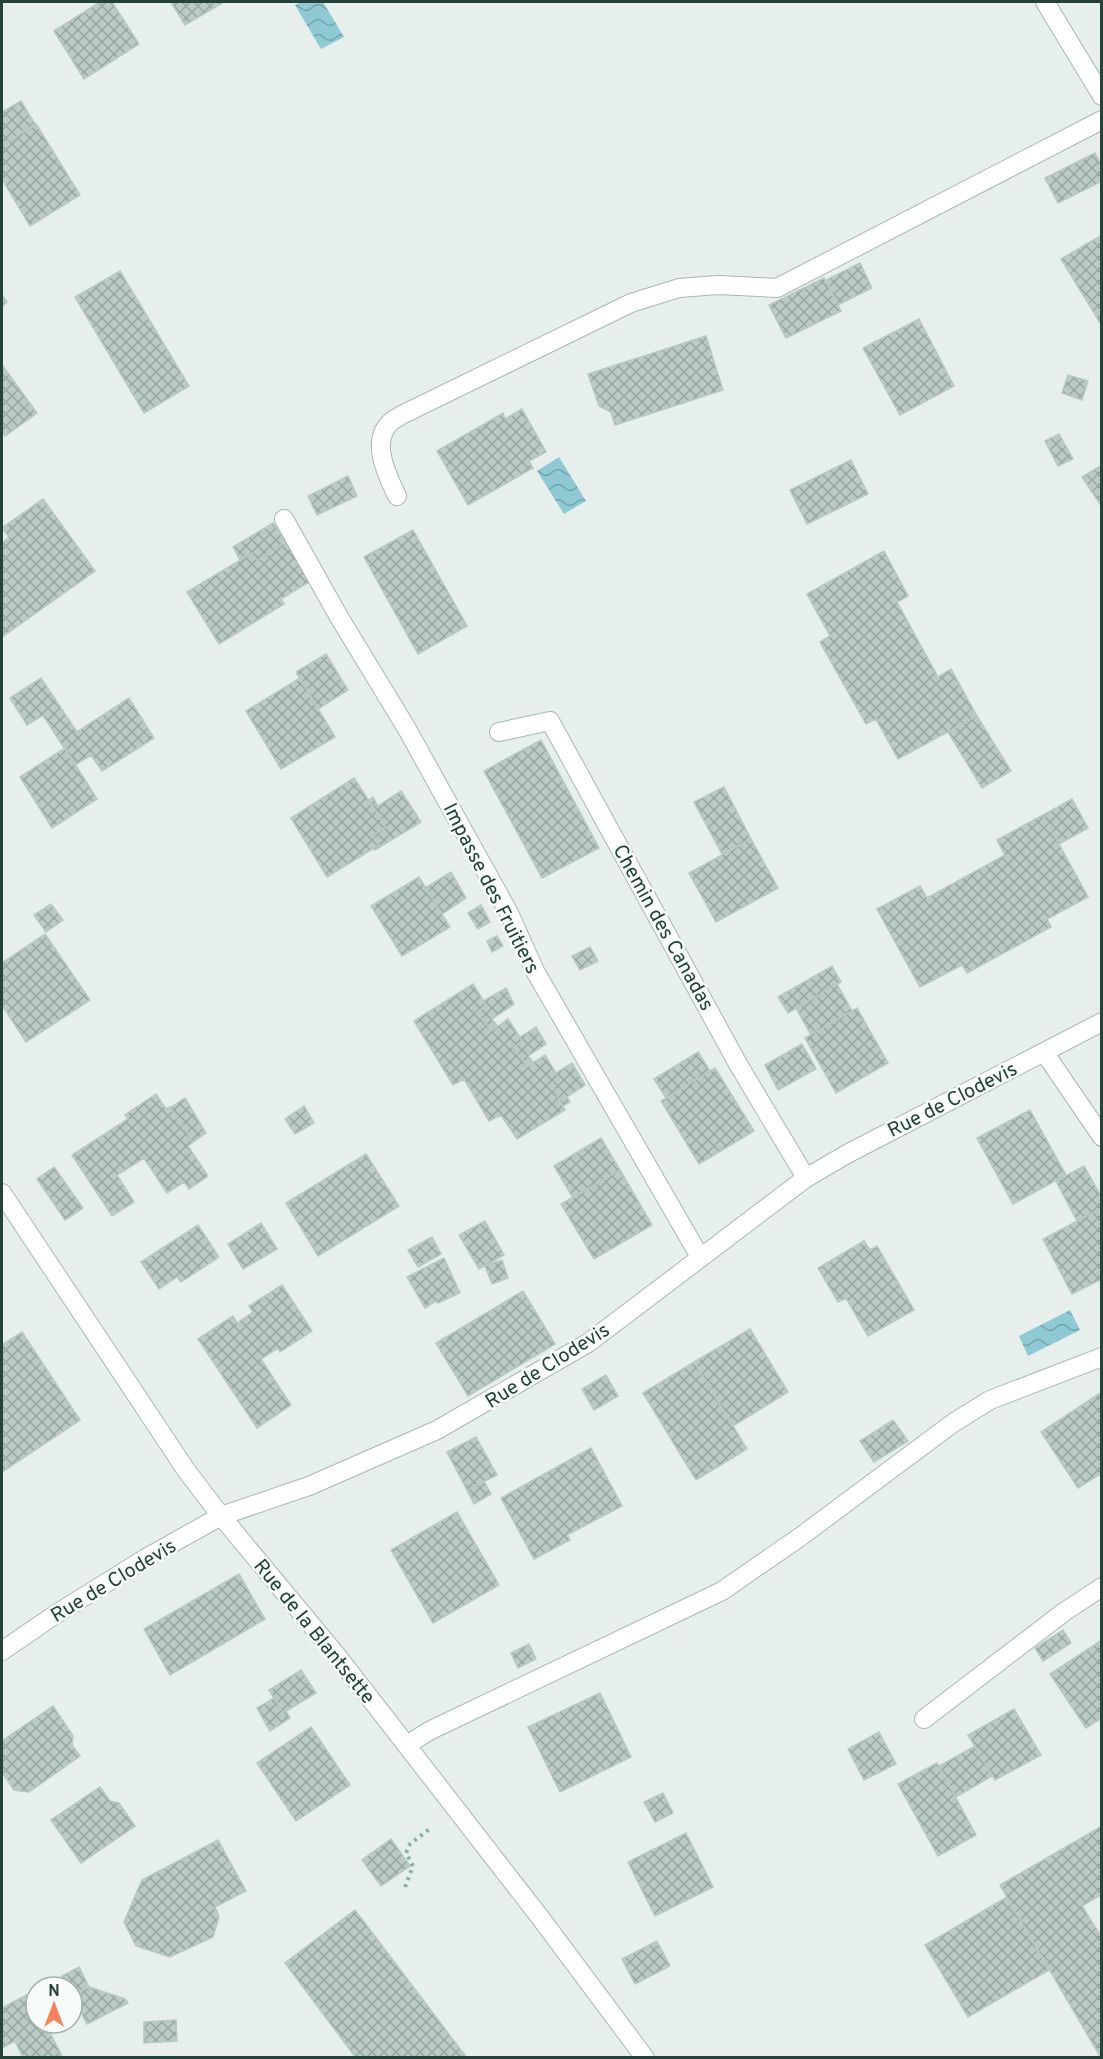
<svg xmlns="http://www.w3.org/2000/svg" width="1103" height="2059" font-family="Overpass,sans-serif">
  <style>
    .water { fill: url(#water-waves) }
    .building { fill: url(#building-cross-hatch); stroke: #b8c9c2; stroke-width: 1.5 }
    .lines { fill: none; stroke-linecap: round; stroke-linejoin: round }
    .minor-casing { stroke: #a8b8b2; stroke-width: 20 }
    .path { stroke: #86b3a5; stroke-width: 4; stroke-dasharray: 3 4.5; stroke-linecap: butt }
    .minor { stroke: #fff; stroke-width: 18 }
    .labels { text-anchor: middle; stroke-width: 5; stroke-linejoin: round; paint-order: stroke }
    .street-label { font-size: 20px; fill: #24423a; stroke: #f7fbf9 }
  </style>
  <defs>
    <pattern id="water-waves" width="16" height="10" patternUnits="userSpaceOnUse" patternTransform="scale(1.5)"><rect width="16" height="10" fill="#8ec9d4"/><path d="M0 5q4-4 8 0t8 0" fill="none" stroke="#74a5ad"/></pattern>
    <pattern id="building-cross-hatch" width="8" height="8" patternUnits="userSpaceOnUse" patternTransform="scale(1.5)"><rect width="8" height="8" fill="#bbcac4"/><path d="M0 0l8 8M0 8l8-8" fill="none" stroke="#98a6a0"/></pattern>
  </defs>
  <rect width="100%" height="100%" fill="#e6efeb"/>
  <!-- water -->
  <path class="water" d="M 302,2 L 323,2 L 344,37 L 321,49 L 295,5 Z
    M 559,457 L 586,501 L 564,514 L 537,471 Z
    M 1070,1310 L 1080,1330 L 1028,1356 L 1019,1336 Z"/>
  <!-- building -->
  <path class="building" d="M 100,2 L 112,2 L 139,44 L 84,79 L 54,31 Z
    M 171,2 L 224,2 L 185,25 Z
    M 21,101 L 35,124 L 2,145 L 2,112 Z
    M 36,124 L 80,195 L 30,226 L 2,179 L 2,145 Z
    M 1095,153 L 1102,167 L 1102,181 L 1058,203 L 1045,178 Z
    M 1102,235 L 1102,326 L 1061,259 Z
    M 860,263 L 872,288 L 838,305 L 826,280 Z
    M 120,271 L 189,386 L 144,413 L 75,297 Z
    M 824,278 L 841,311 L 786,338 L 769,305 Z
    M 2,295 L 7,302 L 2,307 Z
    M 919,319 L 954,386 L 900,415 L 863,348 Z
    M 706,336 L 723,390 L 615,425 L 611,412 L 599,406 L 588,374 Z
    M 2,365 L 37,413 L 5,436 L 2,432 Z
    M 1068,375 L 1088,381 L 1082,400 L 1062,393 Z
    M 522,409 L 546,452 L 529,461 L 533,468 L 468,505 L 437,451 L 503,413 L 505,419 Z
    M 1059,434 L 1073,459 L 1058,466 L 1045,441 Z
    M 851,460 L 868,494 L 807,524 L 790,490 Z
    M 1102,465 L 1102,507 L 1082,477 Z
    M 348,476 L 357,496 L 317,515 L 308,496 Z
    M 43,499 L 95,571 L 2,637 L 2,543 L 9,537 L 2,528 Z
    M 273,523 L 286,542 L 257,561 L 252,553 L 240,560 L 233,547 Z
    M 413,530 L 467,626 L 418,654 L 364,557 Z
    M 286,542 L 309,582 L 281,599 L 284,604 L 219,644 L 187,592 L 252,553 L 257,561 Z
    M 884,551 L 908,596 L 897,602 L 938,677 L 951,669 L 977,716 L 898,759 L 876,719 L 866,724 L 820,642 L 830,636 L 807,594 Z
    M 326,654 L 348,690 L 318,709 L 296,672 Z
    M 41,678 L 77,732 L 129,698 L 154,738 L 102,771 L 91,755 L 75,765 L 43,715 L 27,725 L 10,698 Z
    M 300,678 L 335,737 L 281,769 L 246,711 Z
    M 977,716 L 1011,771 L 982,788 L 948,732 Z
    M 541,740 L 599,848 L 542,878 L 484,771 Z
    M 65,748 L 97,799 L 52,828 L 20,777 Z
    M 354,778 L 386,827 L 373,836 L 379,845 L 327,877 L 291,818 Z
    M 724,787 L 751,839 L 722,854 L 694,802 Z
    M 401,791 L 421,822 L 375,850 L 374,848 L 379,845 L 373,836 L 386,827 L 369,800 L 373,797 L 378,806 Z
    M 1072,799 L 1088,828 L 1059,844 L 1043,815 Z
    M 1043,815 L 1088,897 L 1047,919 L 1051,927 L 967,973 L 962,965 L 920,987 L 877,909 L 920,886 L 927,898 L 1005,855 L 997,840 Z
    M 751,839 L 778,888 L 716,922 L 689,873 Z
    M 451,872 L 466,898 L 442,914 L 425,888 Z
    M 419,877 L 450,927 L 402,956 L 371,906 Z
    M 51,904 L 63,920 L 46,932 L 34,915 Z
    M 481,905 L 490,922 L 478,929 L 468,913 Z
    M 45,934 L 90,1000 L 26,1042 L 2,1005 L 2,963 Z
    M 497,936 L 503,946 L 492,952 L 487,941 Z
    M 590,947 L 598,961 L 580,970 L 572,956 Z
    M 832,966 L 841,982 L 788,1013 L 778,997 Z
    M 473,984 L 486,1005 L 477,1012 L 491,1031 L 508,1019 L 523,1042 L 513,1047 L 527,1067 L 545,1055 L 559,1078 L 551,1084 L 565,1110 L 517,1139 L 501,1115 L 489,1121 L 464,1079 L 453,1085 L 414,1021 Z
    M 837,984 L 852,1011 L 811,1035 L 796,1008 Z
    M 506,988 L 514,1004 L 492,1019 L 497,1026 L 491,1031 L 477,1012 L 486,1005 L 483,1001 Z
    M 857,1008 L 888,1063 L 836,1093 L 805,1038 Z
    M 536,1027 L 546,1044 L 528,1056 L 534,1063 L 527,1067 L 513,1047 L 523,1042 L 520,1037 Z
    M 802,1044 L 816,1069 L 778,1090 L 765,1065 Z
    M 698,1052 L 710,1071 L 666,1098 L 654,1079 Z
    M 572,1063 L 585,1085 L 567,1097 L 570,1102 L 563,1106 L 551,1084 L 559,1078 L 556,1073 Z
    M 715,1068 L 754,1131 L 699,1164 L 661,1101 Z
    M 156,1094 L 166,1109 L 170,1107 L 193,1142 L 188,1146 L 208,1176 L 189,1189 L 184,1182 L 167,1193 L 144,1158 L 117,1175 L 134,1202 L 112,1216 L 72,1155 L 128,1119 L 125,1115 Z
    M 185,1098 L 206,1133 L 193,1142 L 170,1108 Z
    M 304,1106 L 314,1123 L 295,1134 L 285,1119 Z
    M 1030,1110 L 1066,1175 L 1013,1204 L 977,1138 Z
    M 601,1138 L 620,1170 L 573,1198 L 554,1166 Z
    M 366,1154 L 399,1206 L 318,1256 L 286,1203 Z
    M 1084,1166 L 1102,1198 L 1102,1208 L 1077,1221 L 1056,1181 Z
    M 54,1167 L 83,1208 L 65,1220 L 37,1179 Z
    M 620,1170 L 652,1225 L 594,1259 L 561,1204 Z
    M 1102,1208 L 1102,1279 L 1072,1294 L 1043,1239 Z
    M 485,1221 L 504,1255 L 479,1269 L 459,1235 Z
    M 261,1223 L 277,1249 L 243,1269 L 228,1244 Z
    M 198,1225 L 219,1257 L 181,1282 L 177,1277 L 159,1289 L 141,1262 Z
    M 432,1237 L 441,1254 L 418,1267 L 408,1250 Z
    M 864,1241 L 870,1250 L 877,1246 L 914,1310 L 868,1336 L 846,1298 L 838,1302 L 818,1268 Z
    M 444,1258 L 460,1293 L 438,1303 L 436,1301 L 425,1308 L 407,1277 Z
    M 502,1260 L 508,1278 L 492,1284 L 485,1266 Z
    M 282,1285 L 312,1331 L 280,1352 L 278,1348 L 261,1359 L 291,1405 L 257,1428 L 198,1339 L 233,1316 L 237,1323 L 253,1312 L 249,1306 Z
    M 523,1291 L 555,1344 L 468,1396 L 436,1343 Z
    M 750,1329 L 788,1392 L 733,1426 L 694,1362 Z
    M 22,1332 L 80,1420 L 2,1472 L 2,1345 Z
    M 694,1362 L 747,1449 L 696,1480 L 643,1393 Z
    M 606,1375 L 618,1396 L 594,1410 L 582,1389 Z
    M 1102,1392 L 1102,1473 L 1078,1488 L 1041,1432 Z
    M 893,1420 L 908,1441 L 874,1462 L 860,1441 Z
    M 476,1437 L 497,1475 L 467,1490 L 447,1452 Z
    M 591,1448 L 622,1506 L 567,1535 L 570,1540 L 534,1559 L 501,1498 Z
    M 484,1481 L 491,1494 L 474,1504 L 467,1490 Z
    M 457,1512 L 499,1585 L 433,1623 L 391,1550 Z
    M 239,1574 L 265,1619 L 170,1675 L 144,1629 Z
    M 1063,1630 L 1071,1643 L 1043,1661 L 1035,1648 Z
    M 1102,1640 L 1102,1718 L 1086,1728 L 1050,1674 Z
    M 529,1644 L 536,1659 L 518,1668 L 511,1653 Z
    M 301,1670 L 316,1693 L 283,1713 L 269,1690 Z
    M 600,1693 L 631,1757 L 560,1792 L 528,1727 Z
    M 274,1698 L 283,1713 L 286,1711 L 290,1718 L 270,1731 L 257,1708 Z
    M 53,1706 L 73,1736 L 72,1745 L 80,1756 L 29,1792 L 14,1790 L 2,1772 L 2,1741 Z
    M 1014,1709 L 1041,1755 L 995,1780 L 968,1735 Z
    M 311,1727 L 350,1785 L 296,1821 L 257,1763 Z
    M 879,1732 L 896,1764 L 864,1780 L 848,1749 Z
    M 975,1746 L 992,1776 L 956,1797 L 939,1766 Z
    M 937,1763 L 976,1835 L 938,1856 L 898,1784 Z
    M 100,1787 L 110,1801 L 119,1803 L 135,1826 L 81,1863 L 51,1820 Z
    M 663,1793 L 673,1813 L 655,1822 L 644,1802 Z
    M 1102,1826 L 1102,1894 L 1082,1906 L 1102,1938 L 1101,2058 L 1000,1885 Z
    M 686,1833 L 713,1887 L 655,1916 L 628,1862 Z
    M 391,1839 L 410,1866 L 381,1886 L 362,1860 Z
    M 218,1840 L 246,1891 L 215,1907 L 219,1916 L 213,1937 L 170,1957 L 136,1946 L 124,1922 L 142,1880 Z
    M 1007,1897 L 1049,1970 L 968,2017 L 925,1945 Z
    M 355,1910 L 467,2058 L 356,2058 L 285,1963 Z
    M 657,1941 L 670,1966 L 635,1984 L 622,1959 Z
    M 79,1967 L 89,1987 L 72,1995 L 72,1987 L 67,1987 L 62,1976 Z
    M 89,1987 L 125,1999 L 128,2003 L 87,2024 L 72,1995 Z
    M 30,1993 L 36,2005 L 36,2023 L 45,2023 L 63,2058 L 23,2058 L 15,2041 L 2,2048 L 2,2008 Z
    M 176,2020 L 177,2041 L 144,2043 L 144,2022 Z"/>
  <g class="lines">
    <defs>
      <path id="minor" d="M 1045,2 L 1102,96
        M 397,496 C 387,475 369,440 392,421 C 401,414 413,410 422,405 L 631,303 L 679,288 L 718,285 L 777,288 L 1102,120
        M 284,519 L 339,617 L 407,729 L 509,913 L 535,971 L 700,1257
        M 499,732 L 550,721 L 738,1064 L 806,1178
        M 1044,1052 L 1102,1137
        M 2,1193 L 186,1470 L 221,1516 L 338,1657 L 539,1916 L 645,2058
        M 2,1651 L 53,1616 L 146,1558 L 221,1516 L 309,1486 L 437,1430 L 588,1343 L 806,1178 L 847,1154 L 1102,1022
        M 924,1719 L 1064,1612 L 1102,1587
        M 407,1745 L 429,1731 L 722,1591 L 800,1537 L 953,1423 L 990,1400 L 1102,1357"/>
    </defs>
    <!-- minor casing -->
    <use href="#minor" class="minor-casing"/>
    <!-- path -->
    <path class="path" d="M 405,1887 L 413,1866 L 406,1853 L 410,1844 L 432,1827"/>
    <!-- minor -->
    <use href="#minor" class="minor"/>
  </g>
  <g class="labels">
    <!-- street labels -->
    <g class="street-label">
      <text transform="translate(492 888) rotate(63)" y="7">Impasse des Fruitiers</text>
      <text transform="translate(664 927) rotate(61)" y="7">Chemin des Canadas</text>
      <text transform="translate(952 1099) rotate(-27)" y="7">Rue de Clodevis</text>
      <text transform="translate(547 1365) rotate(-32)" y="7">Rue de Clodevis</text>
      <text transform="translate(113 1580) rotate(-31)" y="7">Rue de Clodevis</text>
      <text transform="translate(315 1631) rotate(51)" y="7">Rue de la Blantsette</text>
    </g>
  </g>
  <!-- border -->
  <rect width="1103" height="2059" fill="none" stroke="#24423a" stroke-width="6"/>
  <!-- north arrow -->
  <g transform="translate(54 2005)"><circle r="28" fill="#f7fbf9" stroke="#a3b1ad" stroke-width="1.5"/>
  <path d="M0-4.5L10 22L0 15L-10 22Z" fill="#f4845f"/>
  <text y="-9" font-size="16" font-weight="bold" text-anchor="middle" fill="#24423a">N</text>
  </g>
</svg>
